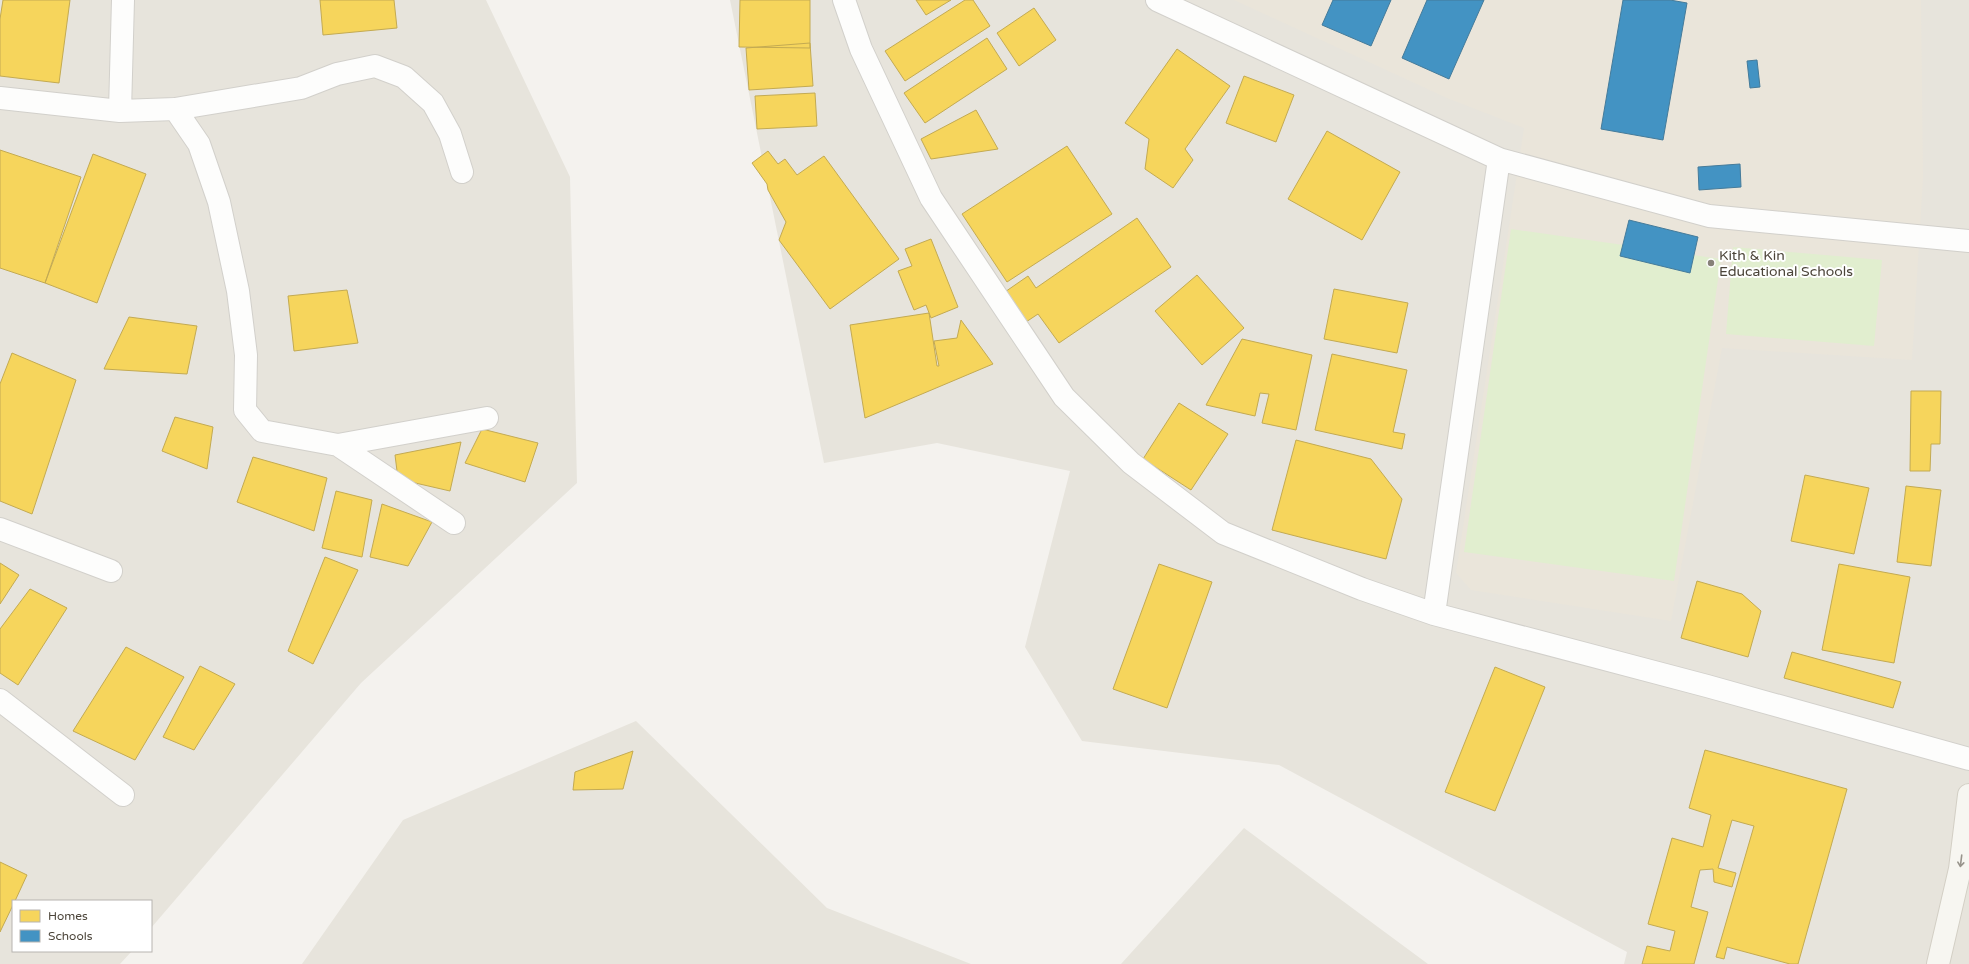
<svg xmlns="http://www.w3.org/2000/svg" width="1969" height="964" font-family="'Varela Round',sans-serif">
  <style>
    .residential { fill: #e7e4dc }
    .education { fill: #eae5da }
    .green { fill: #e1eecf }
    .homes { fill: #f6d55c; stroke: #c3aa52 }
    .schools { fill: #4393c3; stroke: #457b9a }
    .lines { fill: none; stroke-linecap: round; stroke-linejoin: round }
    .minor-casing { stroke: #d2d0cb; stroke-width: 24 }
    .secondary-casing { stroke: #d3cfc5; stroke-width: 24 }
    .minor { stroke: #fdfdfc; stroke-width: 22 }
    .secondary { stroke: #f7f6f1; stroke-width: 22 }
    .oneway { stroke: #98948c }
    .poi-dot { fill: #868178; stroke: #fff; stroke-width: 1.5 }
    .labels { text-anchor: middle; stroke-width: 4; stroke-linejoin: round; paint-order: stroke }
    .poi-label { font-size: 14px; fill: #4b4439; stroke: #fff; text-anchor: start }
  </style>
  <rect width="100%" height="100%" fill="#f4f2ee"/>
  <!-- residential -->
  <path class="residential" d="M 0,0 L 486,0 L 570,177 L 577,483 L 361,683 L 151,928 L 151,901 L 13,901 L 13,951 L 132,951 L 120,964 L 0,964 Z
    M 730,0 L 1969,0 L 1969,964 L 1624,964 L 1627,952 L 1279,765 L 1082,741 L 1025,647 L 1070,471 L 937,443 L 824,463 Z
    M 636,721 L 827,908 L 971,964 L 302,964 L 403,820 Z
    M 1244,828 L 1428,964 L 1121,964 Z"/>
  <!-- education -->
  <path class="education" d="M 1234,0 L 1921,0 L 1923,178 L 1912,360 L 1722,348 L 1671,621 L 1471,590 L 1456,573 L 1524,128 L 1447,98 Z"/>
  <!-- green -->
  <path class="green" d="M 1511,229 L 1721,259 L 1674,581 L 1464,552 Z
    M 1733,247 L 1882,260 L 1874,346 L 1726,334 Z"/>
  <!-- homes -->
  <path class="homes" d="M 3,0 L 70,0 L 59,83 L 0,76 L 0,19 Z
    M 320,0 L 394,0 L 397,28 L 323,35 Z
    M 740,0 L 810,0 L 810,48 L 739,47 Z
    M 916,0 L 951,0 L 926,15 Z
    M 965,0 L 973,0 L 990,26 L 905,81 L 885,51 Z
    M 1034,8 L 1056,40 L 1019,66 L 997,33 Z
    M 987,38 L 1007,69 L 925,123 L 904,93 Z
    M 810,43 L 813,86 L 749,90 L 746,48 Z
    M 1177,49 L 1230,86 L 1185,149 L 1193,160 L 1173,188 L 1145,169 L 1149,139 L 1125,123 Z
    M 1244,76 L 1294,95 L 1276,142 L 1226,123 Z
    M 815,93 L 817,126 L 757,129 L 755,96 Z
    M 976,110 L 998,149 L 931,159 L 921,139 Z
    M 1327,131 L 1400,172 L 1362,240 L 1288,199 Z
    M 1067,146 L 1112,214 L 1007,282 L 962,214 Z
    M 0,150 L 81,177 L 45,283 L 0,268 Z
    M 768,151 L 778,164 L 785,159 L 797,175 L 824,156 L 899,259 L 830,309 L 779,240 L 786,222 L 768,190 L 767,184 L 752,163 Z
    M 93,154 L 146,174 L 97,303 L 45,283 Z
    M 1137,218 L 1171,267 L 1059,343 L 1038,314 L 1023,324 L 1002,294 L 1028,276 L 1036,288 Z
    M 931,239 L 958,307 L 931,318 L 926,305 L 914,310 L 898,271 L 912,266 L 905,249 Z
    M 1197,275 L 1244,328 L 1202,365 L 1155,311 Z
    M 1334,289 L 1408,303 L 1397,353 L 1324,339 Z
    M 347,290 L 358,343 L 294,351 L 288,296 Z
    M 929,313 L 937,366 L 939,366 L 934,341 L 957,338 L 961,320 L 993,364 L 865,418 L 850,325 Z
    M 129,317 L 197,326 L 187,374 L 104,369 Z
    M 1242,339 L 1312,355 L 1296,430 L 1262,423 L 1269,394 L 1260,393 L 1255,416 L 1206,405 Z
    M 12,353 L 76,380 L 32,514 L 0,501 L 0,384 Z
    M 1332,354 L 1407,370 L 1393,432 L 1405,434 L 1402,449 L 1315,430 Z
    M 1911,391 L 1941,391 L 1940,444 L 1931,444 L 1930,471 L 1910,471 Z
    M 1179,403 L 1228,434 L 1191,490 L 1143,459 Z
    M 175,417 L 213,427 L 207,469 L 162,451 Z
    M 482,429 L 538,443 L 525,482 L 465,463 Z
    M 1296,440 L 1371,459 L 1402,499 L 1386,559 L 1272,530 Z
    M 461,442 L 450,491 L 398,479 L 395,455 Z
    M 253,457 L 327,478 L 314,531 L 237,502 Z
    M 1805,475 L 1869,488 L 1854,554 L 1791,541 Z
    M 1906,486 L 1941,490 L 1931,566 L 1897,562 Z
    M 336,491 L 372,500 L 362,557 L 322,548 Z
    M 382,504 L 432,522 L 408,566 L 370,557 Z
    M 325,557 L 358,570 L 313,664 L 288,651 Z
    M 0,563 L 19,575 L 0,604 Z
    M 1159,564 L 1212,582 L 1167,708 L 1113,689 Z
    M 1839,564 L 1910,577 L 1894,663 L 1822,650 Z
    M 1697,581 L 1742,594 L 1761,611 L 1748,657 L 1681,638 Z
    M 30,589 L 67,608 L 18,685 L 0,673 L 0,629 Z
    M 126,647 L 184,677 L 135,760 L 73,731 Z
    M 1792,652 L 1901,682 L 1893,708 L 1784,678 Z
    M 200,666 L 235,684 L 194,750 L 163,737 Z
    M 1495,667 L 1545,687 L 1495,811 L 1445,792 Z
    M 1705,750 L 1847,789 L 1798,964 L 1790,964 L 1727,947 L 1724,959 L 1716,957 L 1754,826 L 1732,820 L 1718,868 L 1736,873 L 1732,887 L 1714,882 L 1713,869 L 1700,870 L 1691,907 L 1708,912 L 1694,964 L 1642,964 L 1647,946 L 1670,951 L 1675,931 L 1648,924 L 1672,838 L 1703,847 L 1711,815 L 1689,808 Z
    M 633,751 L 623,789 L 573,790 L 575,772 Z
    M 0,862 L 27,875 L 15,901 L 13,901 L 13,905 L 0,932 Z"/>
  <!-- schools -->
  <path class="schools" d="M 1333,0 L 1391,0 L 1371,46 L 1322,25 Z
    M 1427,0 L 1484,0 L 1449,79 L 1402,58 Z
    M 1623,0 L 1670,0 L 1687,3 L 1663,140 L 1601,129 Z
    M 1757,60 L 1760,87 L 1750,88 L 1747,61 Z
    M 1740,164 L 1741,187 L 1699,190 L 1698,167 Z
    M 1629,220 L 1698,237 L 1690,273 L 1620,256 Z"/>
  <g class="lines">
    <defs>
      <path id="minor" d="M 844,0 L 861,49 L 931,198 L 1064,397 L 1131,463 L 1223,533 L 1362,589 L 1434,614 L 1707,686 L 1969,759
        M 1157,0 L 1499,159 L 1709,216 L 1969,241
        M 0,98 L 120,111 L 175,109 L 301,88 L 337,74 L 375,66 L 404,77 L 433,103 L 450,134 L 462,172
        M 175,109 L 199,144 L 219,202 L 238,291 L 246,355 L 245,410 L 262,431 L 338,445 L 487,418
        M 120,111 L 123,0
        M 338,445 L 454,523
        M 0,529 L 111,571
        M 1434,614 L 1499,159
        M 0,700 L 123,795"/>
      <path id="secondary" d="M 1938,964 L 1960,869 L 1969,795"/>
    </defs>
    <!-- minor casing -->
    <use href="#minor" class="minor-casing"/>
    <!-- secondary casing -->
    <use href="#secondary" class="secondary-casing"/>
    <!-- minor -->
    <use href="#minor" class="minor"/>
    <!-- secondary -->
    <use href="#secondary" class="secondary"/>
  </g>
  <!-- one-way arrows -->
  <defs><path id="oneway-shaft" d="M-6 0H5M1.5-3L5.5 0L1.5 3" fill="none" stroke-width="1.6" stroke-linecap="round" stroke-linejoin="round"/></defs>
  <use class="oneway" href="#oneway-shaft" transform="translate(1961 861) rotate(97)"/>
  <!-- markers -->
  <circle class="poi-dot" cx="1711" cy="263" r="4"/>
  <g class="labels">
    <!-- poi labels -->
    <g class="poi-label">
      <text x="1719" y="260">Kith &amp; Kin<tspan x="1719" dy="16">Educational Schools</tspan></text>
    </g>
  </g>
  <!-- legend -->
  <rect x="12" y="900" width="140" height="52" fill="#ffffff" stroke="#b7b4b0"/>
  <rect x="20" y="910" width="20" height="12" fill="#f6d55c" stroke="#b7b4b0"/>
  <text x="48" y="920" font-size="12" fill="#4b4439">Homes</text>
  <rect x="20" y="930" width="20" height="12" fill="#4393c3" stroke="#b7b4b0"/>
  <text x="48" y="940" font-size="12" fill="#4b4439">Schools</text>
</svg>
